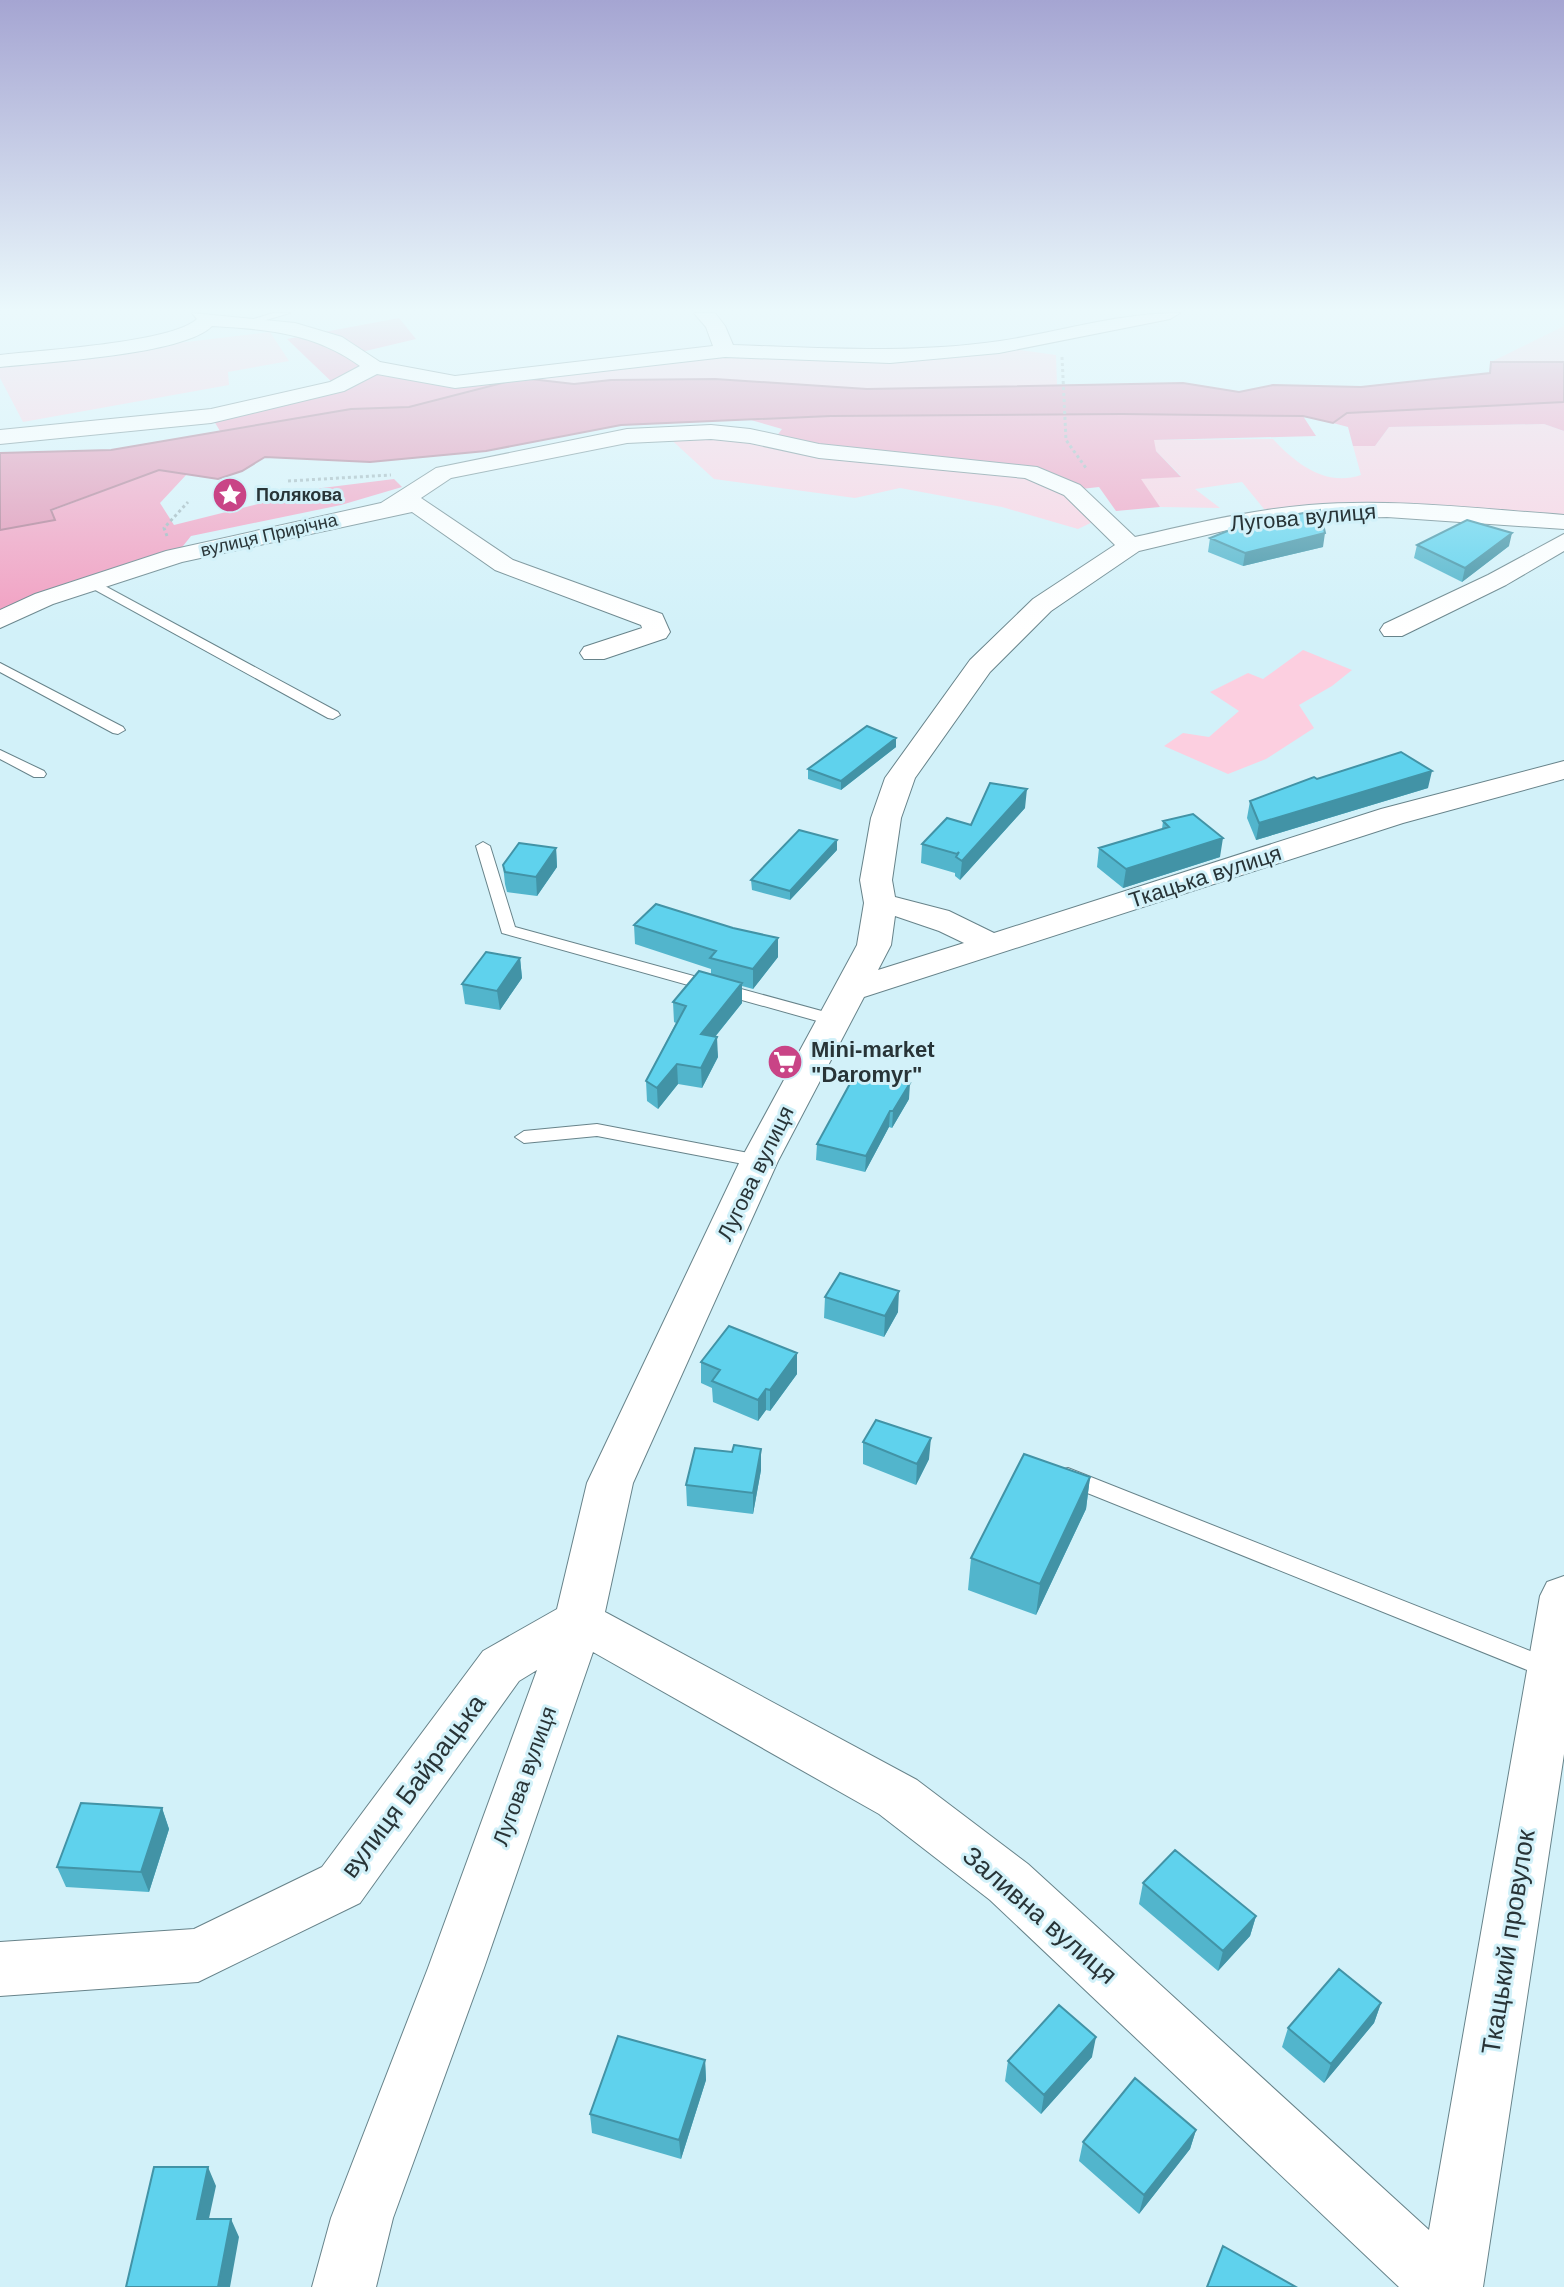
<svg xmlns="http://www.w3.org/2000/svg" width="1564" height="2287" font-family="Helvetica,sans-serif">
  <style>
    .green { fill: #fccfe0 }
    .forest { fill: #f29dc0 }
    .water { fill: #e18eb1; stroke: #aa738c; stroke-width: 2 }
    .lines { fill: none; stroke-linecap: round; stroke-linejoin: round }
    .lane-casing { stroke: #67838a; stroke-width: 2 }
    .street-casing { stroke: #67838a; stroke-width: 2 }
    .path { stroke: #9bb3ba; stroke-width: 3; stroke-dasharray: 3 3; stroke-linecap: butt }
    .lane { fill: #fff; fill-rule: evenodd }
    .street { fill: #fff; fill-rule: evenodd }
    .wall { fill: #52b5cc }
    .shaded-wall { fill: #4293a6 }
    .building { fill: #5fd2ed; stroke: #4293a6; stroke-width: 2 }
    .labels { text-anchor: middle; stroke-width: 6; stroke-linejoin: round; paint-order: stroke }
    .far-poi-label { font-size: 18px; font-weight: bold; fill: #283437; stroke: #d2f1f9; text-anchor: start }
    .far-street-label { font-size: 18px; fill: #283437; stroke: #d2f1f9 }
    .street-label { font-size: 22px; fill: #283437; stroke: #d2f1f9 }
    .poi-label { font-size: 22px; font-weight: bold; fill: #283437; stroke: #d2f1f9; text-anchor: start }
    .near-street-label { font-size: 26px; fill: #283437; stroke: #d2f1f9 }
  </style>
  <rect width="100%" height="100%" fill="#d2f1f9"/>
  <!-- green -->
  <path class="green" d="M 1564,326 L 1564,362 L 1491,362 Z
    M 270,332 L 289,361 L 228,372 L 229,385 L 23,422 L 0,378 L 0,364 Z
    M 999,347 L 1056,355 L 1057,386 L 867,389 L 715,379 L 611,380 L 574,384 L 522,378 L 726,352 Z
    M 1544,424 L 1564,431 L 1564,522 L 1387,510 L 1264,509 L 1242,482 L 1195,489 L 1220,508 L 1160,507 L 1140,479 L 1181,476 L 1156,451 L 1096,461 L 1154,440 L 1273,439 C 1296,464 1326,487 1361,475 L 1353,446 L 1375,446 L 1389,427 Z
    M 711,432 L 1029,472 L 1072,490 L 1099,519 L 1078,529 L 1002,507 L 900,488 L 855,498 L 714,479 L 665,434 Z
    M 1303,650 L 1352,670 L 1332,686 L 1299,705 L 1314,728 L 1266,759 L 1228,774 L 1164,746 L 1183,733 L 1209,737 L 1239,711 L 1210,692 L 1248,673 L 1263,679 Z"/>
  <!-- forest -->
  <path class="forest" d="M 399,318 L 416,339 L 357,353 C 396,387 473,381 522,378 L 409,407 L 351,409 L 220,431 L 211,416 L 336,386 L 287,339 Z
    M 1564,402 L 1564,431 L 1544,424 L 1389,427 L 1375,446 L 1353,446 L 1348,427 L 1333,423 L 1347,413 Z
    M 1122,414 L 1303,416 L 1316,436 L 1154,440 L 1156,451 L 1181,477 L 1141,479 L 1160,507 L 1116,511 L 1099,487 L 1072,490 L 1029,472 L 773,441 L 782,429 L 751,420 L 831,416 Z
    M 159,470 L 187,474 L 160,503 L 174,525 L 322,488 L 394,479 L 402,487 L 341,505 L 191,536 L 175,556 L 0,620 L 0,530 L 55,520 L 51,511 Z"/>
  <!-- water -->
  <path class="water" d="M 1491,362 L 1564,362 L 1564,402 L 1347,413 L 1333,423 L 1303,416 L 1122,414 L 831,416 L 621,425 L 486,451 L 370,462 L 265,457 L 242,471 L 218,479 L 159,470 L 51,510 L 55,520 L 0,530 L 0,453 L 111,450 L 351,409 L 409,407 L 522,378 L 574,384 L 611,380 L 715,379 L 867,389 L 1183,383 L 1239,392 L 1273,385 L 1361,387 L 1490,373 Z"/>
  <g class="lines">
    <defs>
      <path id="lane" d="M 273,313 L 290,313 L 249,325 L 244,322 Z
        M 92,579 L 338,712 L 340,715 L 333,719 L 328,718 L 88,586 L 86,583 Z
        M 0,663 L 123,727 L 125,730 L 118,734 L 113,733 L 0,672 Z
        M 0,750 L 44,771 L 46,774 L 44,777 L 34,777 L 0,759 Z
        M 483,842 L 490,846 L 515,927 L 840,1016 L 842,1020 L 834,1025 L 828,1024 L 502,933 L 476,846 Z
        M 597,1124 L 759,1155 L 768,1161 L 759,1167 L 597,1136 L 524,1143 L 515,1137 L 524,1131 Z
        M 1068,1468 L 1558,1662 L 1562,1669 L 1558,1676 L 1550,1679 L 1542,1676 L 1060,1482 L 1057,1476 L 1060,1470 Z"/>
      <path id="street" d="M 192,313 L 295,323 L 342,337 L 380,362 L 455,376 L 713,346 L 706,327 L 694,313 L 715,313 L 725,326 L 733,345 C 822,348 911,354 1000,341 C 1060,332 1118,313 1180,313 L 1170,319 L 999,353 L 890,363 L 725,357 L 455,388 L 377,374 L 344,391 L 211,423 L 0,444 L 0,430 L 211,409 L 330,382 L 360,366 C 315,333 266,329 212,326 C 184,355 45,362 0,367 L 0,355 C 40,350 172,343 197,319 Z
        M 711,425 L 750,429 L 819,444 L 1037,467 L 1080,485 L 1135,537 C 1193,524 1249,510 1309,505 C 1393,498 1480,509 1564,515 L 1564,529 L 1387,517 L 1311,519 L 1240,527 L 1139,551 L 1051,611 L 990,672 L 915,778 L 901,818 L 892,880 L 895,897 L 949,911 L 994,933 L 1381,809 L 1564,761 L 1564,779 L 1403,823 L 864,997 L 778,1161 L 633,1483 L 605,1612 L 917,1780 L 1028,1864 L 1429,2230 L 1540,1596 L 1547,1582 L 1564,1576 L 1564,1754 L 1483,2287 L 1399,2287 L 990,1900 L 879,1814 L 593,1652 L 484,1968 L 393,2218 L 376,2287 L 312,2287 L 331,2218 L 428,1968 L 537,1670 L 519,1681 L 360,1903 L 198,1982 L 0,1996 L 0,1942 L 194,1929 L 322,1867 L 483,1651 L 557,1609 L 587,1483 L 740,1161 L 857,945 L 864,903 L 860,880 L 871,818 L 885,778 L 970,660 L 1033,599 L 1115,545 L 1064,495 L 1025,478 L 819,458 L 750,443 L 711,439 L 627,443 L 451,478 L 421,498 L 513,560 L 662,614 L 670,632 L 666,638 L 604,659 L 584,659 L 580,653 L 584,647 L 642,628 L 641,625 L 495,570 L 412,512 L 182,562 L 53,604 L 0,628 L 0,610 L 35,594 L 166,551 L 381,503 L 436,468 L 627,429 ZM 895,916 L 939,931 L 964,943 L 878,970 L 891,945 Z
        M 1564,534 L 1564,551 L 1506,585 L 1402,636 L 1384,636 L 1380,630 L 1384,624 L 1488,575 Z"/>
    </defs>
    <!-- lane casing -->
    <use href="#lane" class="lane-casing"/>
    <!-- street casing -->
    <use href="#street" class="street-casing"/>
    <!-- path -->
    <path class="path" d="M 1062,357 L 1066,440 L 1086,468
      M 288,481 L 391,475
      M 167,536 L 164,528 L 188,502"/>
    <!-- lane -->
    <use href="#lane" class="lane"/>
    <!-- street -->
    <use href="#street" class="street"/>
  </g>
  <!-- wall -->
  <path class="wall" d="M 1210,538 L 1323,547 L 1243,566 L 1208,552 Z
    M 1417,545 L 1509,546 L 1462,582 L 1414,558 Z
    M 896,738 L 896,747 L 841,790 L 808,779 L 808,769 Z
    M 1317,779 L 1428,788 L 1256,840 L 1247,818 L 1250,801 Z
    M 1025,808 L 960,880 L 955,876 L 955,873 L 921,863 L 922,844 L 971,825 Z
    M 1163,821 L 1220,857 L 1123,888 L 1097,867 L 1099,848 L 1162,829 Z
    M 556,848 L 557,867 L 537,896 L 507,892 L 505,884 L 503,865 Z
    M 837,850 L 790,900 L 752,890 L 751,880 Z
    M 634,925 L 778,957 L 753,989 L 742,986 L 742,1003 L 715,1037 L 718,1057 L 702,1088 L 678,1084 L 658,1109 L 647,1101 L 646,1081 L 676,1023 L 674,1022 L 673,1002 L 711,975 L 711,969 L 635,944 Z
    M 520,958 L 522,978 L 500,1010 L 465,1004 L 462,984 Z
    M 909,1099 L 892,1128 L 889,1127 L 865,1172 L 816,1160 L 817,1144 Z
    M 825,1297 L 898,1312 L 884,1337 L 824,1318 Z
    M 797,1353 L 797,1374 L 770,1411 L 766,1410 L 758,1421 L 713,1402 L 712,1388 L 701,1383 L 701,1362 Z
    M 863,1442 L 929,1459 L 916,1485 L 863,1464 Z
    M 761,1449 L 761,1470 L 753,1514 L 687,1506 L 686,1485 L 732,1452 Z
    M 1090,1477 L 1086,1509 L 1036,1615 L 968,1590 L 971,1558 Z
    M 162,1808 L 169,1829 L 149,1892 L 66,1887 L 57,1867 Z
    M 1143,1883 L 1256,1916 L 1250,1936 L 1218,1971 L 1139,1904 Z
    M 1381,2003 L 1374,2023 L 1324,2083 L 1282,2047 L 1288,2028 Z
    M 1092,2057 L 1041,2114 L 1005,2081 L 1008,2061 Z
    M 705,2060 L 706,2080 L 681,2159 L 592,2133 L 590,2114 Z
    M 1196,2130 L 1190,2149 L 1139,2214 L 1079,2161 L 1083,2142 Z"/>
  <!-- shaded-wall -->
  <path class="shaded-wall" d="M 1325,533 L 1323,547 L 1243,566 L 1245,553 Z
    M 1512,533 L 1509,546 L 1462,582 L 1465,568 Z
    M 896,738 L 896,747 L 841,790 L 841,781 Z
    M 1432,771 L 1428,788 L 1256,840 L 1259,823 Z
    M 1027,789 L 1025,808 L 960,880 L 962,861 Z
    M 1223,838 L 1220,857 L 1123,888 L 1126,869 Z
    M 837,840 L 837,850 L 790,900 L 790,891 Z
    M 556,848 L 557,867 L 537,896 L 536,877 Z
    M 778,938 L 778,957 L 753,989 L 753,969 Z
    M 520,958 L 522,978 L 500,1010 L 497,991 Z
    M 742,983 L 742,1003 L 701,1054 L 701,1034 Z
    M 717,1037 L 718,1057 L 702,1088 L 701,1068 Z
    M 677,1064 L 678,1084 L 658,1109 L 657,1088 Z
    M 910,1083 L 909,1099 L 892,1128 L 893,1111 Z
    M 890,1111 L 889,1127 L 865,1172 L 866,1156 Z
    M 899,1291 L 898,1312 L 884,1337 L 885,1316 Z
    M 797,1353 L 797,1374 L 770,1411 L 770,1390 Z
    M 766,1389 L 766,1410 L 758,1421 L 758,1400 Z
    M 931,1438 L 929,1459 L 916,1485 L 917,1464 Z
    M 761,1449 L 761,1470 L 753,1514 L 753,1493 Z
    M 1090,1477 L 1086,1509 L 1036,1615 L 1040,1584 Z
    M 162,1808 L 169,1829 L 149,1892 L 141,1872 Z
    M 1256,1916 L 1250,1936 L 1218,1971 L 1223,1951 Z
    M 1381,2003 L 1374,2023 L 1324,2083 L 1331,2064 Z
    M 1096,2037 L 1092,2057 L 1041,2114 L 1044,2095 Z
    M 705,2060 L 706,2080 L 681,2159 L 679,2140 Z
    M 1196,2130 L 1190,2149 L 1139,2214 L 1144,2195 Z
    M 208,2167 L 216,2186 L 205,2237 L 197,2219 Z
    M 231,2219 L 239,2237 L 230,2287 L 218,2287 Z"/>
  <!-- building -->
  <path class="building" d="M 1320,510 L 1325,533 L 1245,553 L 1210,538 L 1245,524 Z
    M 1467,520 L 1512,533 L 1465,568 L 1417,545 Z
    M 867,726 L 896,738 L 841,781 L 808,769 Z
    M 1401,752 L 1432,771 L 1259,823 L 1250,801 L 1314,777 L 1317,779 Z
    M 990,783 L 1027,789 L 962,861 L 956,857 L 959,852 L 957,854 L 922,844 L 947,818 L 971,825 Z
    M 1193,814 L 1223,838 L 1126,869 L 1099,848 L 1169,827 L 1163,821 Z
    M 799,830 L 837,840 L 790,891 L 751,880 Z
    M 519,843 L 556,848 L 536,877 L 505,872 L 503,865 Z
    M 656,904 L 733,928 L 778,938 L 753,969 L 710,958 L 716,951 L 634,925 Z
    M 486,952 L 520,958 L 497,991 L 462,984 Z
    M 699,971 L 742,983 L 701,1034 L 717,1037 L 701,1068 L 677,1064 L 657,1088 L 646,1081 L 686,1006 L 673,1002 Z
    M 858,1069 L 910,1083 L 893,1111 L 890,1111 L 866,1156 L 817,1144 Z
    M 840,1273 L 899,1291 L 885,1316 L 825,1297 Z
    M 729,1326 L 797,1353 L 770,1390 L 766,1389 L 758,1400 L 712,1381 L 720,1370 L 701,1362 Z
    M 876,1420 L 931,1438 L 917,1464 L 863,1442 Z
    M 734,1445 L 761,1449 L 753,1493 L 686,1485 L 695,1448 L 732,1452 Z
    M 1024,1454 L 1090,1477 L 1040,1584 L 971,1558 Z
    M 81,1803 L 162,1808 L 141,1872 L 57,1867 Z
    M 1175,1850 L 1256,1916 L 1223,1951 L 1143,1883 Z
    M 1339,1969 L 1381,2003 L 1331,2064 L 1288,2028 Z
    M 1059,2005 L 1096,2037 L 1044,2095 L 1008,2061 Z
    M 618,2036 L 705,2060 L 679,2140 L 590,2114 Z
    M 1135,2078 L 1196,2130 L 1144,2195 L 1083,2142 Z
    M 154,2167 L 208,2167 L 197,2219 L 231,2219 L 218,2287 L 126,2287 Z
    M 1223,2246 L 1296,2287 L 1207,2287 Z"/>
  <!-- sky -->
  <linearGradient id="sky" x2="0" y2="1"><stop stop-color="#a5a5d2"/><stop offset="0.49" stop-color="#ebf9fc"/><stop offset="1" stop-color="#ebf9fc" stop-opacity="0"/></linearGradient>
  <rect width="1564" height="633" fill="url(#sky)"/>
  <!-- icons -->
  <defs>
    <symbol id="sight-disc" viewBox="-11 -11 22 22"><circle r="9.5" fill="#c94486" stroke="#d2f1f9"/><path d="M0-6L1.8-2.2L6-1.7L2.9 1.2L3.7 5.4L0 3.3L-3.7 5.4L-2.9 1.2L-6-1.7L-1.8-2.2Z" fill="#fff"/></symbol>
    <symbol id="supermarket-disc" viewBox="-11 -11 22 22"><circle r="9.5" fill="#c94486" stroke="#d2f1f9"/><path d="M-6-5.5h2.5l.6 2H6L4.5 2H-2.5L-4.4-4H-6ZM-1.5 3.2a1.3 1.3 0 1 0 .1 0ZM3 3.2a1.3 1.3 0 1 0 .1 0Z" fill="#fff"/></symbol>
  </defs>
  <g fill-rule="evenodd">
    <use href="#sight-disc" x="210" y="475" width="40" height="40"/>
    <use href="#supermarket-disc" x="765" y="1042" width="40" height="40"/>
  </g>
  <g class="labels">
    <!-- far-poi labels -->
    <g class="far-poi-label">
      <text x="256" y="501">Полякова</text>
    </g>
    <!-- far-street labels -->
    <g class="far-street-label">
      <text transform="translate(269 535) rotate(-13)" y="6">вулиця Прирічна</text>
    </g>
    <!-- street labels -->
    <g class="street-label">
      <text transform="translate(1303 517) rotate(-5)" y="8">Лугова вулиця</text>
      <text transform="translate(1205 876) rotate(-18)" y="8">Ткацька вулиця</text>
      <text transform="translate(755 1173) rotate(-64)" y="8">Лугова вулиця</text>
      <text transform="translate(524 1776) rotate(-70)" y="8">Лугова вулиця</text>
    </g>
    <!-- poi labels -->
    <g class="poi-label">
      <text x="811" y="1057">Mini-market<tspan x="811" dy="25">"Daromyr"</tspan></text>
    </g>
    <!-- near-street labels -->
    <g class="near-street-label">
      <text transform="translate(413 1786) rotate(-53)" y="9">вулиця Байрацька</text>
      <text transform="translate(1040 1915) rotate(41)" y="9">Заливна вулиця</text>
      <text transform="translate(1508 1942) rotate(-81)" y="9">Ткацький провулок</text>
    </g>
  </g>
</svg>
